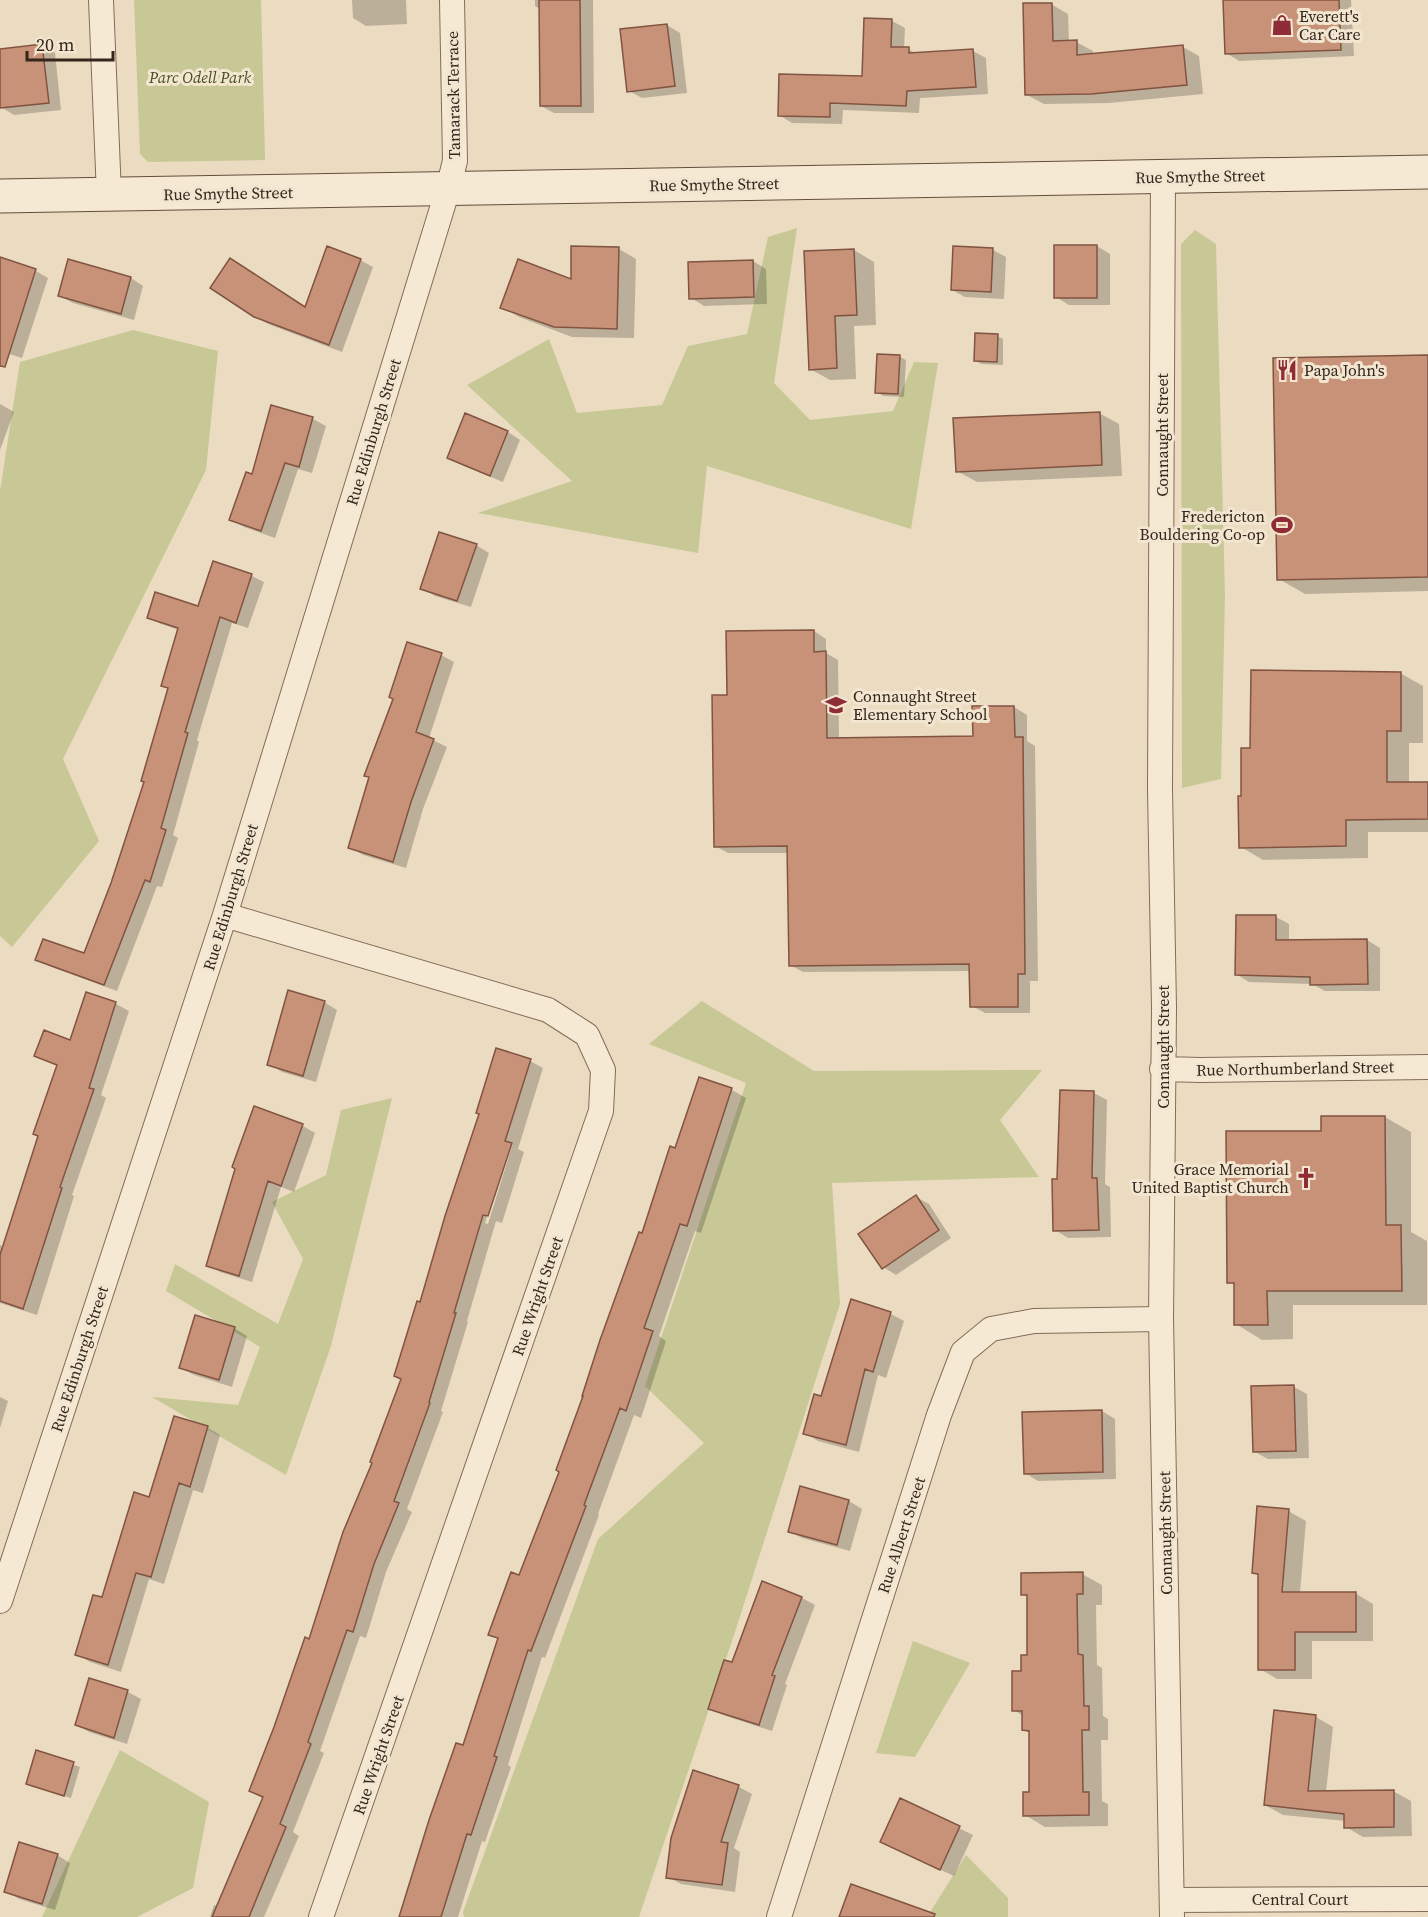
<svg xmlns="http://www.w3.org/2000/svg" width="1428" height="1917" font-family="'Source Serif 4',serif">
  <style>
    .green { fill: #c7c895 }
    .shadow { fill: #0003; fill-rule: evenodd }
    .building { fill: #c79278; stroke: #815441; stroke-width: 1.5 }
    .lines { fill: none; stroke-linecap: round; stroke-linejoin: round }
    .minor-casing { stroke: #836c59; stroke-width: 26 }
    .secondary-casing { stroke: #654d3d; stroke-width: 35 }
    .minor { stroke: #f6e9d3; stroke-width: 24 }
    .secondary { stroke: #f6e9d3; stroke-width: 33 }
    .labels { text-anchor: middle; stroke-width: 6; stroke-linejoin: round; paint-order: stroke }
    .poi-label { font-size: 16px; fill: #34261d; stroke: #f3e6d0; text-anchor: start }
    .park-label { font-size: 16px; font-style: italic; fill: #484f25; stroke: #f3e6d0 }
    .street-label { font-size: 16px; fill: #34261d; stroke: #f3e6d0 }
  </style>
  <rect width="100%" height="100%" fill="#ebdbc1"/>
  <!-- green -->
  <path class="green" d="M 134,0 L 261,0 L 265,160 L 148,162 L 140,154 Z
    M 797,228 L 774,383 L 810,420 L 893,411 L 914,362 L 938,363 L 911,529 L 707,466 L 698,553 L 478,513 L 572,481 L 467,385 L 549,339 L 577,413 L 662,405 L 688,346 L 747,334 L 768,237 Z
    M 1195,230 L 1216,244 L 1225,595 L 1221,779 L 1182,788 L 1181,244 Z
    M 133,330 L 218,351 L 206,470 L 63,759 L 99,841 L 12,947 L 0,936 L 0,491 L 20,362 Z
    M 702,1001 L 814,1071 L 1042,1070 L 1000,1120 L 1039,1177 L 832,1183 L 840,1304 L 735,1632 L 639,1917 L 464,1917 L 463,1912 L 598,1539 L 704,1443 L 645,1386 L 746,1083 L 649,1044 Z
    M 392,1098 L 331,1346 L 286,1475 L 152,1397 L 238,1405 L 260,1347 L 166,1291 L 175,1264 L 278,1324 L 303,1259 L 272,1202 L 326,1175 L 341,1110 Z
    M 913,1641 L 970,1663 L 915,1757 L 876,1753 Z
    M 120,1750 L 209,1802 L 193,1888 L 137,1917 L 42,1917 Z
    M 966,1855 L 1008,1898 L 1008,1917 L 927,1917 Z"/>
  <!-- shadow -->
  <path class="shadow" d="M 352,0 L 406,0 L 407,24 L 366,26 L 353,18 Z
    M 535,0 L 593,0 L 594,113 L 554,113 L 541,106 L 540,9 L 535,6 Z
    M 1224,0 L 1351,0 L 1354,56 L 1239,61 L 1226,53 Z
    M 1051,4 L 1068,14 L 1069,42 L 1076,42 L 1093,51 L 1093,55 L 1183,47 L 1199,56 L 1203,94 L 1109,103 L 1044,104 L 1027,95 Z
    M 892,21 L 905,28 L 904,49 L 908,49 L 917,54 L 973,51 L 986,58 L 988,94 L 920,98 L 919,113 L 843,110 L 842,124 L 792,123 L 779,115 L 863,78 Z
    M 667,25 L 680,33 L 687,93 L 642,98 L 629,91 Z
    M 42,45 L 55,53 L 61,110 L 14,115 L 1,107 L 0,50 Z
    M 1097,246 L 1110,254 L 1110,305 L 1069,305 L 1056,297 Z
    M 619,249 L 636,259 L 634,338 L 572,337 L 519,317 L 502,307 L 572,281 Z
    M 854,250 L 874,262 L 876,325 L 854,326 L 856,379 L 830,380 L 810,369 Z
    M 993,250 L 1006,257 L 1004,299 L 965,297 L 952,290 Z
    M 1,259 L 36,271 L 48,278 L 22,358 L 0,351 Z
    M 360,260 L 373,267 L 342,352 L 268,324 L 254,316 L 306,309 Z
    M 753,261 L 766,269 L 767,304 L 704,306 L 691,298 Z
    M 131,278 L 143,286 L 134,320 L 73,303 L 60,296 Z
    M 997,336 L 1003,339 L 1003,365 L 981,364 L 975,360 Z
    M 900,357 L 906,360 L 904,397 L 883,396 L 877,392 Z
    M 1428,357 L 1428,591 L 1305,594 L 1279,579 Z
    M 0,404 L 14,412 L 0,450 Z
    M 272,407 L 313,419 L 326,426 L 312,473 L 298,469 L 275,538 L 244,527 L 231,520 L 253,476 Z
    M 1099,413 L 1119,424 L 1122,476 L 977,482 L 957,471 Z
    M 466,415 L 508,432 L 520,440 L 503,482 L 462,465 L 449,457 Z
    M 476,545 L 489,553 L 471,607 L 435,596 L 422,588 Z
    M 214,563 L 252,576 L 264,582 L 248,628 L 232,623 L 197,740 L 199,742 L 173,835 L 178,838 L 162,887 L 157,886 L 117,991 L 49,966 L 37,959 L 85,955 L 112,883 L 145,782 L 169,689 L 163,685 L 179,630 L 161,624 L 149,617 L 199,608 Z
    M 814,631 L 826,639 L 826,653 L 838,660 L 839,739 L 974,738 L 974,708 L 1014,707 L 1027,715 L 1027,741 L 1035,746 L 1038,981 L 1030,981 L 1030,1013 L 985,1013 L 972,1006 L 971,971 L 803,972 L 790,965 L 789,853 L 728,853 L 715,846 L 729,697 Z
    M 408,643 L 441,655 L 454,662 L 429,738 L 447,747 L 423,809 L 406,868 L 363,855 L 350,847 L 395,699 Z
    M 1400,673 L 1423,686 L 1423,743 L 1409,743 L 1409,783 L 1428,783 L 1428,832 L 1368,832 L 1368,858 L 1263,860 L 1241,847 L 1242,797 L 1252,749 Z
    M 1276,917 L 1289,924 L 1289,941 L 1367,940 L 1380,948 L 1380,991 L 1325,991 L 1312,984 L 1249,982 L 1236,974 Z
    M 87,994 L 116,1004 L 129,1011 L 101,1095 L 106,1098 L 72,1195 L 74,1196 L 37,1315 L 0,1303 L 0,1245 L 4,1247 L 39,1136 L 58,1066 L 36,1056 L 70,1042 Z
    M 324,1002 L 337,1010 L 316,1082 L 282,1072 L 269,1064 Z
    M 530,1061 L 543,1068 L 518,1149 L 524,1152 L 502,1223 L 496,1221 L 467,1321 L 468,1322 L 441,1411 L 443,1412 L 407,1509 L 412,1512 L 386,1572 L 366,1638 L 360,1636 L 320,1751 L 324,1753 L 293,1832 L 299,1836 L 264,1917 L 210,1917 L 214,1905 L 218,1906 L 264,1799 L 250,1791 L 310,1641 L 373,1463 L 402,1379 L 421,1304 ZM 510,1143 L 513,1143 L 488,1224 L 485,1223 Z
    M 700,1079 L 732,1090 L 746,1098 L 701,1233 L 695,1231 L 659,1336 L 666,1341 L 641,1418 L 634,1415 L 598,1514 L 599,1515 L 545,1658 L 542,1657 L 508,1765 L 511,1767 L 485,1842 L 482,1841 L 458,1917 L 405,1917 L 464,1747 L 499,1639 L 489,1634 L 520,1577 L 560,1471 L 642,1235 L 676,1149 Z
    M 1062,1091 L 1094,1093 L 1107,1100 L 1105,1184 L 1110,1187 L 1111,1237 L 1068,1238 L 1055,1230 Z
    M 255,1108 L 303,1126 L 315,1133 L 294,1192 L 281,1187 L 252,1282 L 220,1272 L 208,1265 Z
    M 1385,1117 L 1411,1132 L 1411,1232 L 1427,1241 L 1427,1305 L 1293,1305 L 1293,1339 L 1262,1340 L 1236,1324 L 1236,1286 L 1229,1282 L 1322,1132 Z
    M 916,1197 L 929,1204 L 951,1238 L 896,1275 L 883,1267 Z
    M 852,1301 L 891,1314 L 904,1321 L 886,1378 L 878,1375 L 859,1452 L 818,1441 L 805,1433 L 822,1397 Z
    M 234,1328 L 247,1336 L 232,1387 L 194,1375 L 181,1368 Z
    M 1294,1387 L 1307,1394 L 1309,1458 L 1268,1459 L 1255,1452 Z
    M 0,1397 L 8,1401 L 0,1428 Z
    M 1102,1411 L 1115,1419 L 1116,1479 L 1038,1481 L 1025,1473 Z
    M 175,1418 L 208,1428 L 220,1435 L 203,1493 L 193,1490 L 164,1584 L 149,1579 L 121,1672 L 90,1662 L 77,1654 L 150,1499 Z
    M 849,1501 L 862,1509 L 850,1551 L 802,1538 L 789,1531 Z
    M 1288,1511 L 1306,1521 L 1300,1593 L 1355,1593 L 1373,1604 L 1373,1641 L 1312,1641 L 1312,1679 L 1277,1679 L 1260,1669 L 1260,1576 L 1253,1572 Z
    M 1082,1574 L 1102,1585 L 1102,1605 L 1096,1605 L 1097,1665 L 1102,1668 L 1103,1716 L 1108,1719 L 1108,1740 L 1101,1740 L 1102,1801 L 1108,1804 L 1108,1826 L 1045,1827 L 1025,1815 L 1031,1794 L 1030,1733 L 1024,1730 L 1023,1716 L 1014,1710 L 1029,1657 L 1029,1598 L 1022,1594 Z
    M 763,1583 L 802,1598 L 815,1605 L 785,1684 L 787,1685 L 772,1731 L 723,1715 L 710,1708 L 733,1664 Z
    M 90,1680 L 128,1692 L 141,1699 L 127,1744 L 89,1732 L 76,1725 Z
    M 1275,1712 L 1316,1717 L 1333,1727 L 1326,1792 L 1393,1791 L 1411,1801 L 1412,1836 L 1363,1837 L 1346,1827 L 1346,1821 L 1283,1815 L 1265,1805 Z
    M 37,1752 L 80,1767 L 71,1798 L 33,1787 L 27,1783 Z
    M 694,1772 L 739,1787 L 752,1794 L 734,1848 L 740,1852 L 735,1892 L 681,1884 L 668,1877 Z
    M 901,1800 L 973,1835 L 954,1876 L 895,1849 Z
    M 57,1855 L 70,1863 L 55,1910 L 19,1899 L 6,1891 Z"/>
  <!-- building -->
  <path class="building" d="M 539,0 L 580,0 L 581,106 L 540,106 Z
    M 1223,0 L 1339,0 L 1341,50 L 1225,54 Z
    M 1023,3 L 1052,3 L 1053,41 L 1077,40 L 1077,55 L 1183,45 L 1187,85 L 1091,94 L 1025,95 Z
    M 864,18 L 892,19 L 891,47 L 909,47 L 909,53 L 973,49 L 976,87 L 907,91 L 906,106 L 830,103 L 830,117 L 778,116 L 779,74 L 862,76 Z
    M 667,24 L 675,86 L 627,92 L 620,29 Z
    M 42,44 L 49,103 L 0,108 L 0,49 Z
    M 1054,245 L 1097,245 L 1097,298 L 1054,298 Z
    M 327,246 L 361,259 L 329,345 L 254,317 L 210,288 L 230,258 L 305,307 Z
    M 571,246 L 619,247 L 617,329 L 554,327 L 500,308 L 518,259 L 571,279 Z
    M 953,246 L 993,248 L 991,292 L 951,290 Z
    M 854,249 L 857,315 L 835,316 L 837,368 L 809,370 L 804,251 Z
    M 0,257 L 36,269 L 5,367 L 0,366 Z
    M 68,259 L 131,277 L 121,314 L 58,296 Z
    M 753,260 L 754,297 L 689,299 L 688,262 Z
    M 975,333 L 998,334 L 997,362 L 974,361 Z
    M 877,354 L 900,355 L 898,394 L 875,393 Z
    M 1428,355 L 1428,577 L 1277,580 L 1273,358 Z
    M 271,405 L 313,417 L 299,467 L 285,463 L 261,531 L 229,520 L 246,472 L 252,474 Z
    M 1100,412 L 1102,465 L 956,472 L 953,418 Z
    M 465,413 L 508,431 L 490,476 L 447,458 Z
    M 439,532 L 477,544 L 457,601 L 420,589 Z
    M 213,561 L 252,574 L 236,623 L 220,617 L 185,732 L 188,733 L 161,828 L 166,830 L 150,882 L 145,880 L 104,985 L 35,960 L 43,939 L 84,953 L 111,883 L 144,782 L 141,781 L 168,688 L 161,686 L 178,628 L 147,618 L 155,592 L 198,606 Z
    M 814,630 L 814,652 L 826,651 L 827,738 L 973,736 L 972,706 L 1014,706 L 1015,737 L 1023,737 L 1025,974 L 1018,974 L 1018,1007 L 970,1007 L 969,964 L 789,966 L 787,846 L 714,847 L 712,695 L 727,695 L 726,631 Z
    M 407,642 L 442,653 L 416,732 L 434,739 L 411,802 L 393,862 L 348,848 L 369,777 L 364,776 L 393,699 L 389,697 Z
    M 1251,670 L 1401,672 L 1401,731 L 1387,731 L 1387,782 L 1428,782 L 1428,819 L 1346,820 L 1346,846 L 1239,848 L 1238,796 L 1241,796 L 1241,748 L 1250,748 Z
    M 1236,915 L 1276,915 L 1276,940 L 1367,939 L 1368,984 L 1310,985 L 1310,977 L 1235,975 Z
    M 288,990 L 325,1001 L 303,1076 L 267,1065 Z
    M 86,992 L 116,1002 L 89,1088 L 94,1089 L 60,1187 L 62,1188 L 23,1309 L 0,1301 L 0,1255 L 38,1136 L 33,1134 L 57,1065 L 34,1056 L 44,1030 L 70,1040 Z
    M 496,1048 L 531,1059 L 505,1141 L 512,1143 L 488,1216 L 483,1215 L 454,1313 L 456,1313 L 429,1402 L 430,1403 L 394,1501 L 399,1503 L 374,1564 L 353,1632 L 347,1630 L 308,1742 L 311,1744 L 280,1824 L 286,1827 L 249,1917 L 212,1917 L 263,1797 L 249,1791 L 274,1727 L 305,1637 L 309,1639 L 343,1532 L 372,1463 L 370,1462 L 401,1379 L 394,1376 L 417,1301 L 420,1302 L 445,1216 L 479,1114 L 476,1113 Z
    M 699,1077 L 732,1088 L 687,1226 L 680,1224 L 644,1328 L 653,1331 L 626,1411 L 620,1408 L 584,1505 L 586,1506 L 531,1651 L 528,1650 L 494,1756 L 497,1757 L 471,1835 L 467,1834 L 441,1917 L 399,1917 L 429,1820 L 456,1743 L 463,1745 L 498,1638 L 488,1635 L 511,1572 L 519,1575 L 559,1472 L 556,1470 L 583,1396 L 582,1396 L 600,1340 L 639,1232 L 642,1233 L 670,1146 L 675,1148 Z
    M 1060,1090 L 1094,1091 L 1092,1178 L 1097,1178 L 1099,1230 L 1053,1231 L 1052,1179 L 1057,1179 Z
    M 254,1106 L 303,1124 L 281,1186 L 268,1181 L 239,1276 L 206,1266 L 235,1169 L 232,1167 Z
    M 1321,1116 L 1385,1116 L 1386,1225 L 1401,1225 L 1402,1291 L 1267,1291 L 1268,1325 L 1234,1325 L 1234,1283 L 1227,1283 L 1226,1131 L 1321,1131 Z
    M 916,1195 L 939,1230 L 882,1269 L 858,1234 Z
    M 851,1299 L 891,1312 L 873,1372 L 865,1369 L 846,1445 L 803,1434 L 814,1394 L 821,1396 Z
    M 195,1315 L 235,1327 L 219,1380 L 179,1368 Z
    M 1294,1385 L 1296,1451 L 1253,1452 L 1251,1386 Z
    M 1102,1410 L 1103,1472 L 1024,1474 L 1022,1412 Z
    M 174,1416 L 208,1426 L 190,1487 L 179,1483 L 151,1577 L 136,1573 L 108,1665 L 75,1655 L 93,1595 L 102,1597 L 134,1492 L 149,1497 Z
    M 800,1486 L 849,1500 L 837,1545 L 788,1532 Z
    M 1257,1506 L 1289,1509 L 1282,1592 L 1356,1592 L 1356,1632 L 1295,1632 L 1295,1670 L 1258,1670 L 1258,1574 L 1252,1573 Z
    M 1083,1572 L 1083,1594 L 1077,1594 L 1078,1654 L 1083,1655 L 1084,1706 L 1089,1706 L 1089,1730 L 1082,1730 L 1083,1792 L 1089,1792 L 1089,1815 L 1023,1816 L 1023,1792 L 1029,1792 L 1029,1731 L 1022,1730 L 1022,1711 L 1012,1711 L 1012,1671 L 1021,1671 L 1021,1655 L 1027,1655 L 1027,1595 L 1021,1595 L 1021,1573 Z
    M 762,1581 L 802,1597 L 772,1675 L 775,1676 L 759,1725 L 708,1709 L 724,1660 L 732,1662 Z
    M 89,1678 L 128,1690 L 114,1738 L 75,1725 Z
    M 1274,1710 L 1316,1715 L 1308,1791 L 1394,1790 L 1394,1827 L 1344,1828 L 1344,1814 L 1264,1805 Z
    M 36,1750 L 74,1762 L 64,1796 L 26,1784 Z
    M 693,1770 L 739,1785 L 721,1842 L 728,1843 L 722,1885 L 666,1878 L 671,1838 Z
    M 900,1798 L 960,1826 L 940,1870 L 880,1842 Z
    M 19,1842 L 58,1854 L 42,1904 L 4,1892 Z
    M 851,1884 L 935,1914 L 934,1917 L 839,1917 Z"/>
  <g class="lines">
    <defs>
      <path id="minor" d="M 101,0 L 109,195
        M 1163,177 L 1160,789 L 1164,1008 L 1161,1319 L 1172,1917
        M 225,915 L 548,1010 L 587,1035 L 603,1070 L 601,1111 L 321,1917
        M 1162,1069 L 1201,1070 L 1428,1067
        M 0,1601 L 225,915 L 448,189 L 455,161 L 452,0
        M 1173,1900 L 1428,1899
        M 779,1917 L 939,1415 L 963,1352 L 991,1329 L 1034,1321 L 1161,1319"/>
      <path id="secondary" d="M 0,196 L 1428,172"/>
    </defs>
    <!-- minor casing -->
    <use href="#minor" class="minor-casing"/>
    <!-- secondary casing -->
    <use href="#secondary" class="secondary-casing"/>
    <!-- minor -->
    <use href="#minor" class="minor"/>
    <!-- secondary -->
    <use href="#secondary" class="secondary"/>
  </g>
  <!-- icons -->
  <defs>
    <symbol id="shop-bare" viewBox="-9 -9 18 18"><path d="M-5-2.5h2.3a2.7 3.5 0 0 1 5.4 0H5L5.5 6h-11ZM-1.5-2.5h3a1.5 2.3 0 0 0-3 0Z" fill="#8f2d36" stroke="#f3e6d0" stroke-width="2.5" paint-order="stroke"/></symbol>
    <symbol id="restaurant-bare" viewBox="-9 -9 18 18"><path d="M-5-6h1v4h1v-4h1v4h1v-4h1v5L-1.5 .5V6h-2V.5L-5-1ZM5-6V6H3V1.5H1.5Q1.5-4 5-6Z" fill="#8f2d36" stroke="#f3e6d0" stroke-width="2.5" paint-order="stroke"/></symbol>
    <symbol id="stadium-bare" viewBox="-9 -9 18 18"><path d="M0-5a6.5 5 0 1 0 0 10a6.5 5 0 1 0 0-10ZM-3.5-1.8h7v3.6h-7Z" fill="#8f2d36" stroke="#f3e6d0" stroke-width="2.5" paint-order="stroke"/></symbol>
    <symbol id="school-bare" viewBox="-9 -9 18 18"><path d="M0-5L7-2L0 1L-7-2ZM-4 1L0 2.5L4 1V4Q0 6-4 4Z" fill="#8f2d36" stroke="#f3e6d0" stroke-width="2.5" paint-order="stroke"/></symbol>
    <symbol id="church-bare" viewBox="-9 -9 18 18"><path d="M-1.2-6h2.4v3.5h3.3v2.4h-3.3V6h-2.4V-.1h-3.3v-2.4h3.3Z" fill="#8f2d36" stroke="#f3e6d0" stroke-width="2.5" paint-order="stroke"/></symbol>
  </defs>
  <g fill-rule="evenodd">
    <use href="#shop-bare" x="1267" y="10" width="30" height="30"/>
    <use href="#restaurant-bare" x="1272" y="355" width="30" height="30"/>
    <use href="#stadium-bare" x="1267" y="510" width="30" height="30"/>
    <use href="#school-bare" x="821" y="690" width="30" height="30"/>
    <use href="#church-bare" x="1291" y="1163" width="30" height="30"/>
  </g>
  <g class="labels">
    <!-- poi labels -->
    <g class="poi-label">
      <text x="1299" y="22">Everett's<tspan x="1299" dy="18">Car Care</tspan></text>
      <text x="1304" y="376">Papa John's</text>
      <text x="1265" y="522" text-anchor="end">Fredericton<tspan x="1265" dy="18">Bouldering Co-op</tspan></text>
      <text x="853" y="702">Connaught Street<tspan x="853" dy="18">Elementary School</tspan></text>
      <text x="1289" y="1175" text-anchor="end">Grace Memorial<tspan x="1289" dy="18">United Baptist Church</tspan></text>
    </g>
    <!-- park labels -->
    <g class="park-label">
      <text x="200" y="83">Parc Odell Park</text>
    </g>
    <!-- street labels -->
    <g class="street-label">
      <text transform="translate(453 95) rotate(-91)" y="6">Tamarack Terrace</text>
      <text transform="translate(1200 176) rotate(-1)" y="6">Rue Smythe Street</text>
      <text transform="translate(714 184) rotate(-1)" y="6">Rue Smythe Street</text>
      <text transform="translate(228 193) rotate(-1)" y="6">Rue Smythe Street</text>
      <text transform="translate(373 432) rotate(-73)" y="6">Rue Edinburgh Street</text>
      <text transform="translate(1162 435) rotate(-90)" y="6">Connaught Street</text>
      <text transform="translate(230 897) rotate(-73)" y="6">Rue Edinburgh Street</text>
      <text transform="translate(1163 1047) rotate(-90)" y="6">Connaught Street</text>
      <text transform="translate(1295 1068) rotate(-1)" y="6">Rue Northumberland Street</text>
      <text transform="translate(537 1296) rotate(-71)" y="6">Rue Wright Street</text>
      <text transform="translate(79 1359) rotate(-72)" y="6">Rue Edinburgh Street</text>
      <text transform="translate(1165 1533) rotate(-91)" y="6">Connaught Street</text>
      <text transform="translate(901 1535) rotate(-72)" y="6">Rue Albert Street</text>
      <text transform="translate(378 1755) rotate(-71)" y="6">Rue Wright Street</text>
      <text x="1300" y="1905">Central Court</text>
    </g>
  </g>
  <!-- scale -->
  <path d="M27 51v9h86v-9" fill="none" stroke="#34261d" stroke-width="3"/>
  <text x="36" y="51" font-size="18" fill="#34261d" stroke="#f3e6d0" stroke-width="4.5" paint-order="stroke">20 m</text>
</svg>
